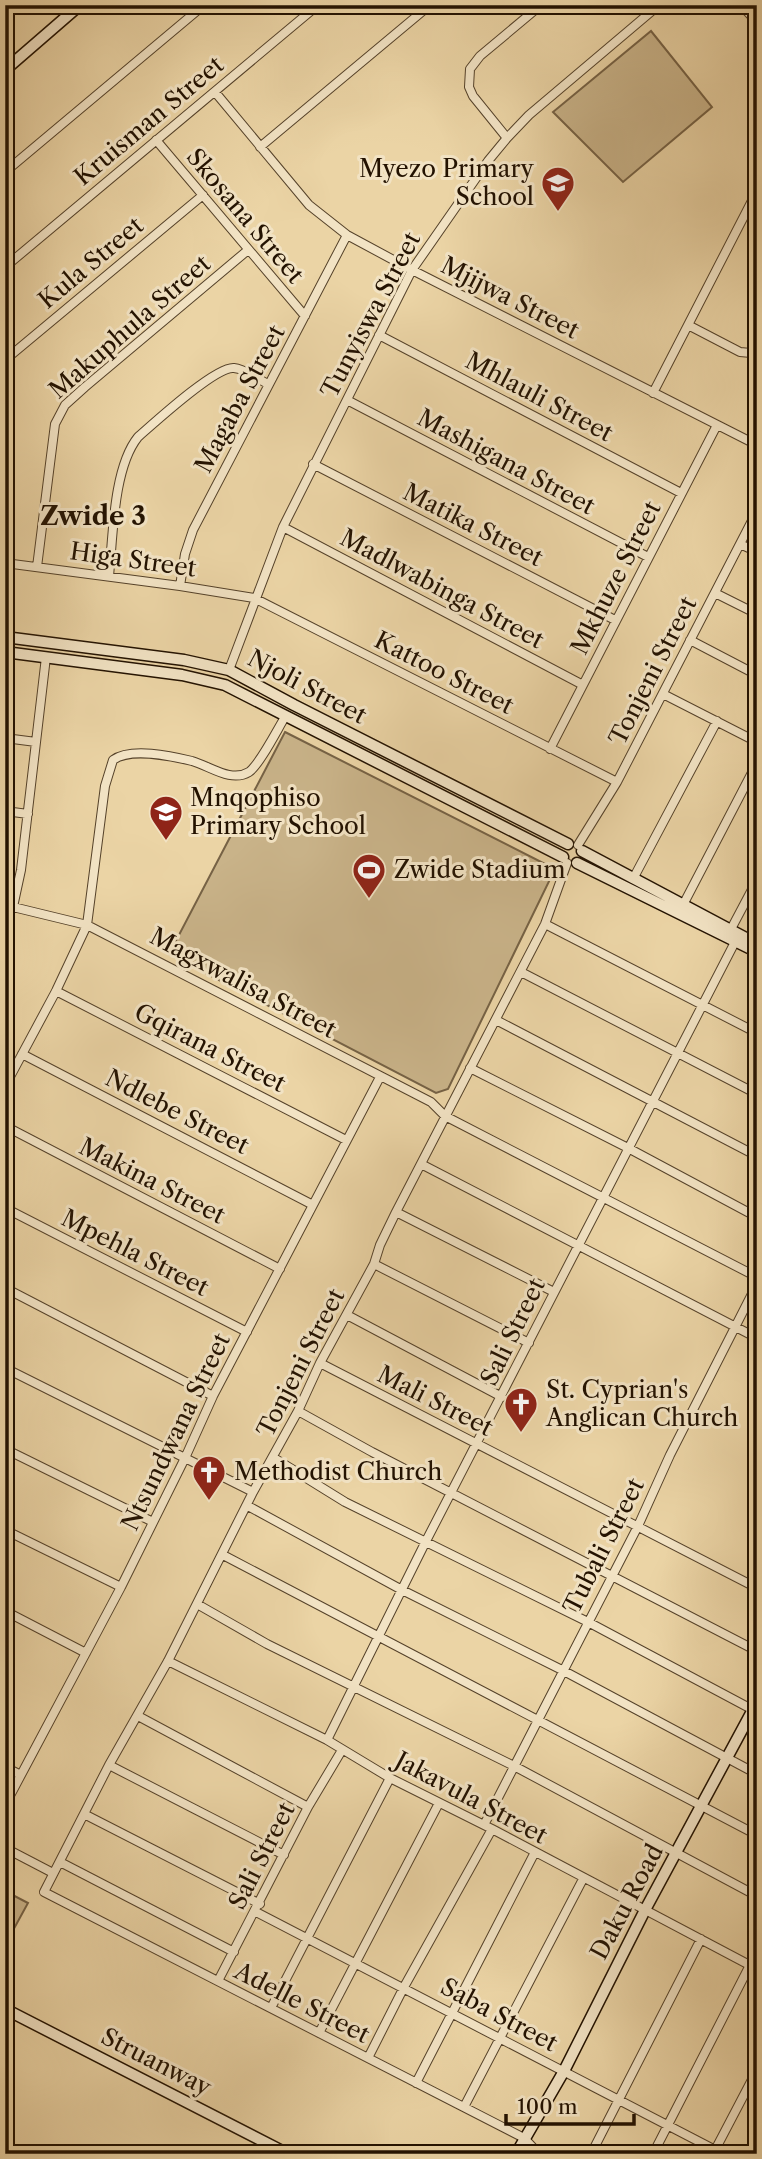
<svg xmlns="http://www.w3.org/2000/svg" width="762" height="2159" font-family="'Libre Caslon Text',serif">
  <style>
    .green { fill: #c9b389; stroke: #766245; stroke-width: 2 }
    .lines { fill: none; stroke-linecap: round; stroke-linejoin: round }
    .street-casing { stroke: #55422a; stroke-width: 10 }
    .secondary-casing { stroke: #231201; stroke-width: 13 }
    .street { stroke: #f2e3c4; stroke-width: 8 }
    .secondary { stroke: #f2e3c4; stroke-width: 10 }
    .labels { text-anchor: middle; stroke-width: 6; stroke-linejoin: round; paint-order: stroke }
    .street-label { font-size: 24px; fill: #231201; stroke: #f2e3c4 }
    .poi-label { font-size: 24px; fill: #231201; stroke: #f2e3c4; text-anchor: start }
    .neighbourhood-label { font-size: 26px; font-weight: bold; fill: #231201; stroke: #f2e3c4 }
  </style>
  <rect width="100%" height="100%" fill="#ebd4a5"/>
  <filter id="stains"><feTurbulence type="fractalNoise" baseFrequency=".00286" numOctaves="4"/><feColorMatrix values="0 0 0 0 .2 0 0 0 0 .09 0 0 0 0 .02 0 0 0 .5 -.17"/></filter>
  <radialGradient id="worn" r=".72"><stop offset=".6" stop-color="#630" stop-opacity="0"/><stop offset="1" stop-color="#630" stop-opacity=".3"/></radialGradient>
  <!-- green -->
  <path class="green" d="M 651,31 L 712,107 L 623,182 L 553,112 Z
    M 285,732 L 555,869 L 448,1089 L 436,1093 L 169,954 Z
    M 5,1891 L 28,1903 L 5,1945 Z"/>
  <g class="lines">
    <defs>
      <path id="street" d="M 741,5 L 757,22
        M 215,92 L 309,205 L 347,235 L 412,270 L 757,445
        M 507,138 L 473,96 L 469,87 L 470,69 L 480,56 L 541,5
        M 156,140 L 305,316
        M 260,147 L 430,5
        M 5,172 L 204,5
        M 5,267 L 318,5
        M 688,325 L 740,352 L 751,353 L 757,348
        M 379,335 L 681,493
        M 5,360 L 203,195
        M 653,393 L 757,191
        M 347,400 L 648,557
        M 313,464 L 615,620
        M 283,527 L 583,685
        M 740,544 L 757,552
        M 5,563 L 180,586 L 254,598 L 617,782
        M 37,567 L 55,424 L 65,405 L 85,387 L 248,250
        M 109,576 C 113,537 113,468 138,437 C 154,423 216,366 234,368 C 245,369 258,379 268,384
        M 180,586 L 185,554 L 193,530 L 347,235
        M 715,593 L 757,614
        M 690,640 L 757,675
        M 229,670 L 283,527 L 412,270 L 488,161 L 507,138 L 529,115 L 659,5
        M 663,694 L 757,742
        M 5,738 L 36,742
        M 550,749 L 717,425
        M 5,811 L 28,814
        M 578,845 L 617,782 L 757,511
        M 633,879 L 717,721
        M 683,905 L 757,763
        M 13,907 L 87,925 L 431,1102 L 445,1116 L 757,1277
        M 5,920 L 13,907 L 21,870 L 46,657
        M 545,924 L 757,1033
        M 730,931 L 757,880
        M 521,972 L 757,1094
        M 56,991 L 346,1140
        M 496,1020 L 757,1156
        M 22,1054 L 313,1205
        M 470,1068 L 628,1148 L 757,1217
        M 5,1086 L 56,991 L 87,925 L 105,786 L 113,760 C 131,747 171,756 192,761 C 210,766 231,783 249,772 C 260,764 277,730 285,717
        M 5,1126 L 280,1269
        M 421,1164 L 757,1338
        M 5,1208 L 247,1332
        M 396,1212 L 554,1292
        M 374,1264 L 529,1343
        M 5,1288 L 213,1396
        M 347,1315 L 502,1397
        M 320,1363 L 757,1588
        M 5,1368 L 253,1492
        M 298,1411 L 372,1452 L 757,1651
        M 5,1449 L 153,1522
        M 274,1458 L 345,1502 L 588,1622 L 757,1712
        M 248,1506 L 402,1590 L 562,1670 L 757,1774
        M 5,1530 L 121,1587
        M 223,1555 L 757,1835
        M 197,1604 L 267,1644 L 514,1766 L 757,1896
        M 5,1611 L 86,1653
        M 168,1661 L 327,1740 L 390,1778 L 492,1829 L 757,1969
        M 138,1716 L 308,1807
        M 327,1740 L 425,1543 L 735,942
        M 109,1765 L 284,1855
        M 5,1767 L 21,1775
        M 5,1805 L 121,1587 L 185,1458 L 213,1396 L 380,1077
        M 84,1814 L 260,1904
        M 484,1825 L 638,1526 L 670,1455 L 757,1284
        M 5,1848 L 53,1873
        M 60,1862 L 234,1952
        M 256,1912 L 723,2154
        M 218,1981 L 308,1807 L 342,1750
        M 271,2008 L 390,1778
        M 319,2033 L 439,1803
        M 368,2058 L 404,1987 L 492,1829
        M 416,2083 L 535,1852
        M 464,2107 L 583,1879
        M 539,2154 L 524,2138 L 44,1892 L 109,1765 L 168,1661 L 253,1492 L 298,1411 L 320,1363 L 374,1264 L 380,1245 L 396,1212 L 545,924 L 567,863
        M 591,2154 L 701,1939
        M 653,2154 L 750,1965
        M 713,2154 L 757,2070"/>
      <path id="secondary" d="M 5,70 L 80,5
        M 5,637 L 184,660 L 229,670 L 294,705 L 568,844
        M 5,652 L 182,675 L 225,685 L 563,857
        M 582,851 L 757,944
        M 577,863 L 757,952
        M 5,2009 L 288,2154
        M 516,2154 L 564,2071 L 645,1910 L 757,1702"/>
    </defs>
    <!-- street casing -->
    <use href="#street" class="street-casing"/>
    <!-- secondary casing -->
    <use href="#secondary" class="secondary-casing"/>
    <!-- street -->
    <use href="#street" class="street"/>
    <!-- secondary -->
    <use href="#secondary" class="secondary"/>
  </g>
  <!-- icons -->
  <defs>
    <symbol id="school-pin" viewBox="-11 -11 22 30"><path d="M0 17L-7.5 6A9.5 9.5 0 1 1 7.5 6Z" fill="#8f2418" stroke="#f2e3c4"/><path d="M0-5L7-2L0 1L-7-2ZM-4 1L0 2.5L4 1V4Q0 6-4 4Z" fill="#fff"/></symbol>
    <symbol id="stadium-pin" viewBox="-11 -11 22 30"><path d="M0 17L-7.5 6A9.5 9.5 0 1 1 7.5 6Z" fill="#8f2418" stroke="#f2e3c4"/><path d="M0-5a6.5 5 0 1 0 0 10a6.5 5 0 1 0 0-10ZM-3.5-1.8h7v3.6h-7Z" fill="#fff"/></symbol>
    <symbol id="church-pin" viewBox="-11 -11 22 30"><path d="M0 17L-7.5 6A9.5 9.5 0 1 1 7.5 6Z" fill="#8f2418" stroke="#f2e3c4"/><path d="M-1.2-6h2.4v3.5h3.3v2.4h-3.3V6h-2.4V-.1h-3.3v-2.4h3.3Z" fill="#fff"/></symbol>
  </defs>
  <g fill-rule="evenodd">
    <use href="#school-pin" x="539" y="164" width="38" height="52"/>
    <use href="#school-pin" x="147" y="793" width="38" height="52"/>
    <use href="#stadium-pin" x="350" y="851" width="38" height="52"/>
    <use href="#church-pin" x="502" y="1385" width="38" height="52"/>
    <use href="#church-pin" x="190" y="1453" width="38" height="52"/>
  </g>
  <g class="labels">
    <!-- street labels -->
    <g class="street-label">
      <text transform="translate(149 121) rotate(-40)" y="8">Kruisman Street</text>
      <text transform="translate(245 216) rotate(50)" y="8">Skosana Street</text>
      <text transform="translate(91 263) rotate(-40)" y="8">Kula Street</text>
      <text transform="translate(510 298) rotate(27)" y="8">Mjijwa Street</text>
      <text transform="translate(371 315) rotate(-62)" y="8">Tunyiswa Street</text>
      <text transform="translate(130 327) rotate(-41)" y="8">Makuphula Street</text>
      <text transform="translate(539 397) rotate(28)" y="8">Mhlauli Street</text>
      <text transform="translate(240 399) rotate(-62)" y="8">Magaba Street</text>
      <text transform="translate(506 462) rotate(28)" y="8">Mashigana Street</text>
      <text transform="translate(473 525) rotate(27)" y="8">Matika Street</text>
      <text transform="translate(133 560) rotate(8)" y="8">Higa Street</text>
      <text transform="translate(616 578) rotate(-63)" y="8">Mkhuze Street</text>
      <text transform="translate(442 589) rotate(28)" y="8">Madlwabinga Street</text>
      <text transform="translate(653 671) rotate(-63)" y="8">Tonjeni Street</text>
      <text transform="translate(444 673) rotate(27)" y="8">Kattoo Street</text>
      <text transform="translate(307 687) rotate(28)" y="8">Njoli Street</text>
      <text transform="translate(243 983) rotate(28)" y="8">Magxwalisa Street</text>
      <text transform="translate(210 1048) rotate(27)" y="8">Gqirana Street</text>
      <text transform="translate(177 1112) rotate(27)" y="8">Ndlebe Street</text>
      <text transform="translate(152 1181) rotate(27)" y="8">Makina Street</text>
      <text transform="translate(135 1253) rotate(27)" y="8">Mpehla Street</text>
      <text transform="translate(513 1332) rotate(-64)" y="8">Sali Street</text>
      <text transform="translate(301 1363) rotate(-63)" y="8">Tonjeni Street</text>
      <text transform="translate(435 1401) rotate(27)" y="8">Mali Street</text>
      <text transform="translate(176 1432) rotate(-64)" y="8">Ntsundwana Street</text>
      <text transform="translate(604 1546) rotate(-63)" y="8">Tubali Street</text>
      <text transform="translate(471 1798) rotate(28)" y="8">Jakavula Street</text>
      <text transform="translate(262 1856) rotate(-63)" y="8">Sali Street</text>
      <text transform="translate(627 1902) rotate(-62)" y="8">Daku Road</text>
      <text transform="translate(302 2003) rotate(27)" y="8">Adelle Street</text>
      <text transform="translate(499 2015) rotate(28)" y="8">Saba Street</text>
      <text transform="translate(156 2062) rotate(27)" y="8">Struanway</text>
    </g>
    <!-- poi labels -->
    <g class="poi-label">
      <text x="534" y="177" text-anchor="end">Myezo Primary<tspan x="534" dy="28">School</tspan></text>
      <text x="190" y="806">Mnqophiso<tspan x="190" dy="28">Primary School</tspan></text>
      <text x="394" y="878">Zwide Stadium</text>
      <text x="546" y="1398">St. Cyprian's<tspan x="546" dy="28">Anglican Church</tspan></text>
      <text x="234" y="1480">Methodist Church</text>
    </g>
    <!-- neighbourhood labels -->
    <g class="neighbourhood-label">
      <text x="93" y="525">Zwide 3</text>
    </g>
  </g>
  <!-- margin -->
  <rect width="762" height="2159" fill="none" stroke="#ebd4a5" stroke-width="28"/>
  <rect x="7" y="7" width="748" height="2145" fill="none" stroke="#231201" stroke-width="3.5"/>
  <rect x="14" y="14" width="734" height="2131" fill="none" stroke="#231201" stroke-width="2"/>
  <!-- scale -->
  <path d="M506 2114v10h128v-10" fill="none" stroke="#231201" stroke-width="3.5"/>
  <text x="517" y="2114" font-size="21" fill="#231201" stroke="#f2e3c4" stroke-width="5" paint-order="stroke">100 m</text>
  <rect width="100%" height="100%" filter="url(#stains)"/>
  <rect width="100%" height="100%" fill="url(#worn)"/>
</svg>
